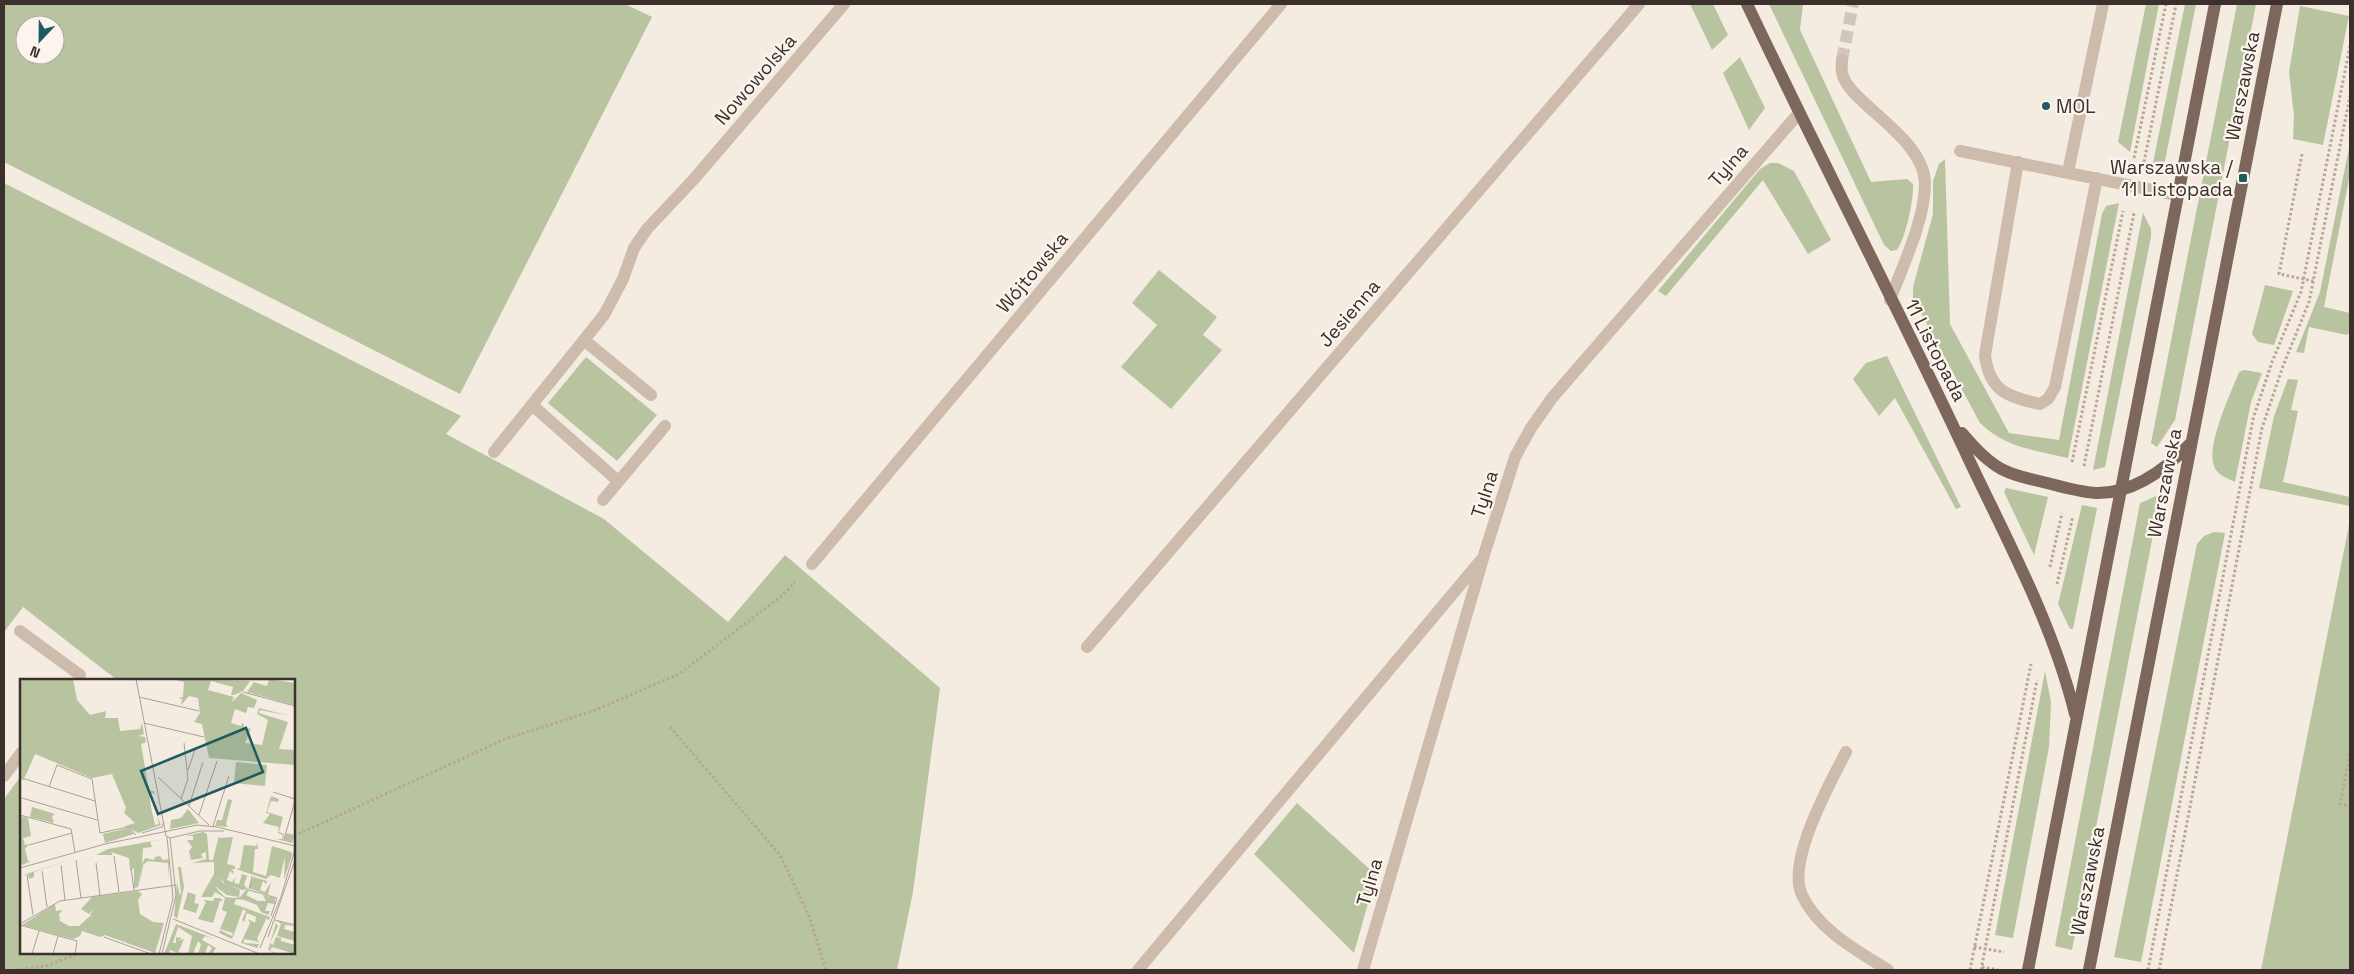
<svg xmlns="http://www.w3.org/2000/svg" width="2354" height="974" font-family="'Space Grotesk',sans-serif">
  <style>
    .green { fill: #b8c4a0; fill-rule: evenodd }
    .lines { fill: none; stroke-linecap: round; stroke-linejoin: round }
    .minor-tunnel { stroke: #cfc6bd; stroke-width: 12; stroke-dasharray: 12 6; stroke-linecap: butt }
    .path { stroke: #b9a596; stroke-width: 3; stroke-dasharray: 2.5 2.5; stroke-linecap: butt }
    .minor { stroke: #cdbbac; stroke-width: 12 }
    .major { stroke: #7d675c; stroke-width: 12 }
    .poi-dot { fill: #1f5a5e; stroke: #fbf5ee; stroke-width: 2 }
    .labels { text-anchor: middle; stroke-width: 4.5; stroke-linejoin: round; paint-order: stroke }
    .street-label { font-size: 19px; fill: #3b302b; stroke: #fbf5ee }
    .poi-label { font-size: 19px; fill: #3b302b; stroke: #fbf5ee; text-anchor: start }
    .inset-road { fill: none; stroke: #aaa098; stroke-width: 1 }
    .view { fill: #1f5a5e; fill-opacity: 0.15; stroke: #1f5a5e; stroke-width: 2.5 }
    .inset-edge { fill: none; stroke: #3b302b; stroke-width: 2.5 }
  </style>
  <rect width="100%" height="100%" fill="#f4ebe1"/>
  <!-- green -->
  <path class="green" d="M 4,4 L 625,4 L 652,17 L 460,394 L 4,162 ZM 25,25 L 55,25 L 55,55 L 25,55 Z
    M 1690,4 L 1713,4 L 1728,35 L 1712,50 Z
    M 1769,4 L 1803,4 L 1800,30 L 1871,182 L 1907,179 L 1913,184 C 1914,199 1906,237 1897,250 L 1891,251 L 1884,245 Z
    M 2146,4 L 2159,4 L 2130,152 L 2118,142 Z
    M 2185,4 L 2196,4 L 2163,171 L 2152,168 Z
    M 2237,4 L 2256,4 L 2175,420 L 2157,447 L 2151,443 Z
    M 2300,6 L 2349,16 L 2323,145 L 2293,139 L 2294,116 L 2289,72 Z
    M 1740,57 L 1765,108 L 1749,130 L 1723,73 Z
    M 2350,143 L 2350,174 L 2324,307 L 2350,313 L 2350,332 L 2347,335 L 2309,327 L 2304,353 L 2296,352 L 2320,292 Z
    M 1945,159 L 1950,324 L 2009,433 L 2059,440 L 2102,214 L 2106,206 L 2119,203 L 2068,458 C 2034,450 2006,448 1980,423 L 1913,298 L 1913,287 L 1933,214 L 1933,181 L 1939,164 Z
    M 1770,163 L 1778,163 L 1794,171 L 1831,240 L 1808,254 L 1763,180 L 1666,296 L 1658,291 L 1760,169 Z
    M 4,183 L 461,416 L 446,434 L 604,519 L 728,622 L 785,555 L 940,688 L 913,892 L 897,970 L 4,970 L 4,799 L 21,776 L 21,953 L 294,953 L 294,680 L 117,680 L 23,607 L 4,632 Z
    M 2143,213 L 2151,229 L 2151,237 L 2105,467 L 2093,470 Z
    M 1159,270 L 1217,317 L 1203,335 L 1222,350 L 1171,409 L 1121,367 L 1157,325 L 1132,303 Z
    M 2265,285 L 2293,291 L 2274,345 L 2258,342 L 2252,334 Z
    M 1887,356 L 1961,507 L 1956,509 L 1895,398 L 1879,416 L 1853,379 L 1866,363 Z
    M 586,357 L 657,415 L 617,461 L 548,403 Z
    M 2244,370 L 2262,373 L 2251,402 L 2235,482 C 2227,478 2217,475 2214,466 C 2206,445 2231,393 2239,372 Z
    M 2288,379 L 2298,380 L 2291,410 L 2298,411 L 2283,482 L 2350,497 L 2350,506 L 2259,488 L 2274,416 Z
    M 2006,488 L 2048,497 L 2034,555 L 2004,492 Z
    M 2161,494 L 2072,950 L 2055,946 L 2140,503 Z
    M 2082,505 L 2097,508 L 2073,629 L 2070,629 L 2058,604 Z
    M 2350,520 L 2350,970 L 2261,970 Z
    M 2214,532 L 2225,533 L 2141,962 L 2114,957 L 2197,544 L 2204,536 Z
    M 2045,671 L 2051,702 L 2049,747 L 2013,938 L 1995,935 Z
    M 1297,803 L 1376,875 L 1354,953 L 1254,854 Z"/>
  <g class="lines">
    <!-- minor-tunnel -->
    <path class="minor-tunnel" d="M 1842,60 L 1853,4"/>
    <!-- path -->
    <path class="path" d="M 2302,154 L 2279,274 L 2313,281
      M 2134,158 L 2166,4
      M 2144,162 L 2176,4
      M 2072,462 L 2123,211
      M 2084,466 L 2134,213
      M 2050,567 L 2062,513
      M 2057,584 L 2073,516
      M 670,727 L 780,855 L 809,916 L 826,970
      M 2350,754 L 2340,804 L 2350,806
      M 294,836 L 505,739 L 593,711 L 679,674 L 783,595 L 795,582
      M 1974,947 L 2004,952
      M 1982,967 L 1998,970
      M 16,970 L 46,966 L 80,953
      M 1970,970 L 2031,664
      M 1981,970 L 2037,680
      M 2148,970 L 2253,419 L 2272,362 L 2301,292 L 2350,46
      M 2159,970 L 2262,428 L 2283,366 L 2309,302 L 2350,96"/>
    <!-- minor -->
    <path class="minor" d="M 1842,60 C 1842,64 1841,68 1842,72 C 1845,101 1924,136 1925,183 C 1925,220 1903,265 1890,300
      M 1960,151 L 2177,195
      M 2018,162 L 1985,355 C 1989,391 2008,397 2040,404 L 2048,399 L 2055,387 L 2097,178
      M 2068,172 L 2103,4
      M 584,340 L 651,395
      M 532,405 L 618,481
      M 494,452 L 604,315 L 623,279 L 634,248 L 647,229 L 694,179 L 844,4
      M 603,500 L 665,426
      M 812,564 L 1281,4
      M 20,631 L 80,675
      M 1087,647 L 1639,4
      M 1846,752 C 1830,783 1786,862 1802,895 C 1818,930 1858,951 1888,970
      M 4,776 L 21,753
      M 1138,970 L 1481,560
      M 1363,970 L 1484,555 L 1515,457 L 1531,428 L 1552,398 L 1799,113"/>
    <!-- major -->
    <path class="major" d="M 1747,4 C 1820,158 1899,309 1971,464 C 2010,546 2053,625 2075,714
      M 1962,433 C 1994,471 2004,473 2051,484 C 2066,488 2081,492 2096,493 C 2133,494 2167,468 2191,443
      M 2028,970 L 2215,4
      M 2089,970 L 2277,4"/>
  </g>
  <!-- markers -->
  <g class="poi-dot">
    <circle cx="2046" cy="106" r="5"/>
    <rect x="2238" y="173" width="10" height="10" rx="2.5"/>
  </g>
  <g class="labels">
    <!-- street labels -->
    <g class="street-label">
      <text transform="translate(755 79) rotate(-49)" y="7">Nowowolska</text>
      <text transform="translate(2242 86) rotate(-79)" y="7">Warszawska</text>
      <text transform="translate(1728 165) rotate(-49)" y="7">Tylna</text>
      <text transform="translate(1032 272) rotate(-50)" y="7">Wójtowska</text>
      <text transform="translate(1349 313) rotate(-49)" y="7">Jesienna</text>
      <text transform="translate(1936 350) rotate(63)" y="7">11 Listopada</text>
      <text transform="translate(2164 483) rotate(-79)" y="7">Warszawska</text>
      <text transform="translate(1484 494) rotate(-72)" y="7">Tylna</text>
      <text transform="translate(2087 881) rotate(-79)" y="7">Warszawska</text>
      <text transform="translate(1369 882) rotate(-74)" y="7">Tylna</text>
    </g>
    <!-- poi labels -->
    <g class="poi-label">
      <text x="2056" y="113">MOL</text>
      <text x="2233" y="174" text-anchor="end">Warszawska /<tspan x="2233" dy="22">11 Listopada</tspan></text>
    </g>
  </g>
  <!-- overview -->
  <g transform="translate(20 679)">
    <rect width="275" height="275" fill="#f4ebe1"/>
    <path d="M 0,0 L 53,0 L 57,21 L 70,36 L 86,32 L 85,39 L 98,39 L 100,52 L 120,50 L 122,44 L 124,55 L 118,57 L 125,58 L 126,63 L 121,65 L 129,112 L 134,112 L 135,115 L 129,113 L 131,128 L 135,146 L 139,145 L 137,136 L 141,146 L 118,154 L 105,147 L 115,144 L 104,134 L 106,129 L 92,95 L 72,99 L 15,75 L 5,98 L 1,100 L 5,102 L 1,101 L 0,105 ZM 152,0 L 230,2 L 223,12 L 214,16 L 211,16 L 213,8 L 191,2 L 188,11 L 214,18 L 212,23 L 221,14 L 237,21 L 234,29 L 228,28 L 226,34 L 215,30 L 211,44 L 221,47 L 223,43 L 224,48 L 231,50 L 225,64 L 242,66 L 248,41 L 237,35 L 239,29 L 270,37 L 240,31 L 239,34 L 268,43 L 259,70 L 275,71 L 275,86 L 189,79 L 182,45 L 174,43 L 180,34 L 178,19 L 169,17 L 161,26 L 162,20 L 158,19 L 163,18 L 164,3 ZM 249,0 L 275,4 L 274,26 L 227,13 L 234,3 L 247,7 ZM 216,83 L 247,86 L 245,107 L 214,104 ZM 251,117 L 259,120 L 258,123 L 251,122 L 247,133 L 263,138 L 259,153 L 264,155 L 263,161 L 267,154 L 274,156 L 275,152 L 272,164 L 256,160 L 262,160 L 263,156 L 258,154 L 259,148 L 243,144 L 250,135 L 246,134 ZM 208,120 L 212,121 L 206,145 L 208,148 L 195,147 L 197,141 L 202,141 ZM 12,128 L 35,135 L 32,137 L 34,144 L 10,138 ZM 168,130 L 179,144 L 150,150 L 151,141 L 161,139 ZM 0,137 L 8,139 L 11,157 L 3,159 L 5,166 L 9,165 L 5,170 L 8,182 L 11,182 L 0,187 ZM 108,149 L 114,155 L 85,164 L 83,155 ZM 183,153 L 187,155 L 189,181 L 193,181 L 199,156 L 199,159 L 213,158 L 207,185 L 215,187 L 215,190 L 211,190 L 214,192 L 213,195 L 210,192 L 207,201 L 212,203 L 216,198 L 214,204 L 219,205 L 222,195 L 216,193 L 231,198 L 227,197 L 224,206 L 228,210 L 222,211 L 205,205 L 200,198 L 203,204 L 220,211 L 219,218 L 207,216 L 195,207 L 198,211 L 205,218 L 215,219 L 220,218 L 227,210 L 229,212 L 226,216 L 238,222 L 246,222 L 243,216 L 255,219 L 255,225 L 248,224 L 245,232 L 250,232 L 248,236 L 241,233 L 237,226 L 224,221 L 216,220 L 214,225 L 250,238 L 249,241 L 242,238 L 246,240 L 237,260 L 240,263 L 224,260 L 224,264 L 239,265 L 237,269 L 221,264 L 230,244 L 228,240 L 235,244 L 236,238 L 227,234 L 224,243 L 222,241 L 226,232 L 223,230 L 212,260 L 199,254 L 200,251 L 212,257 L 213,254 L 200,250 L 207,233 L 202,231 L 205,219 L 195,213 L 192,218 L 181,218 L 194,195 L 194,183 L 172,184 L 186,180 L 186,173 L 181,175 L 183,179 L 171,181 L 169,172 L 172,168 L 167,161 L 173,161 L 173,157 L 166,157 L 183,153 L 183,156 ZM 144,160 L 146,166 L 144,160 L 130,163 L 132,168 L 123,169 L 122,185 L 125,179 L 134,181 L 135,178 L 140,177 L 143,181 L 149,180 L 149,202 L 148,184 L 128,182 L 123,186 L 120,208 L 122,189 L 118,208 L 114,209 L 114,189 L 110,191 L 109,179 L 91,173 L 93,176 L 76,176 L 88,170 ZM 237,164 L 238,170 L 235,170 L 233,193 L 246,197 L 252,167 L 271,173 L 272,176 L 264,201 L 265,177 L 260,199 L 263,200 L 251,196 L 246,200 L 216,190 L 220,189 L 224,166 L 236,167 ZM 56,179 L 14,193 L 14,198 L 9,200 L 8,195 L 0,197 ZM 158,188 L 161,188 L 164,208 L 157,240 L 154,237 L 157,203 L 160,217 L 161,213 ZM 233,198 L 247,202 L 246,205 L 243,202 L 240,211 L 245,213 L 251,203 L 248,216 L 229,209 ZM 118,212 L 122,215 L 118,221 L 120,235 L 133,243 L 144,244 L 135,274 L 85,256 L 80,258 L 62,252 L 60,257 L 53,260 L 2,246 L 35,225 L 36,232 L 43,231 L 39,235 L 40,242 L 49,247 L 59,247 L 70,237 L 74,239 L 70,236 L 73,230 L 69,235 L 61,230 L 72,218 ZM 168,213 L 176,216 L 174,224 L 179,225 L 176,234 L 163,230 ZM 194,219 L 200,219 L 203,222 L 200,222 L 193,244 L 178,240 L 186,223 L 183,221 L 193,222 ZM 257,242 L 275,247 L 265,246 L 264,250 L 275,253 L 275,262 L 257,257 L 261,245 ZM 256,244 L 258,247 L 250,264 L 253,266 L 256,258 L 261,259 L 261,262 L 275,266 L 275,275 L 252,268 L 250,272 L 259,275 L 255,275 L 248,271 ZM 156,245 L 195,260 L 185,257 L 182,261 L 196,269 L 192,275 L 188,275 L 192,269 L 188,266 L 185,275 L 178,275 L 181,265 L 178,262 L 173,275 L 168,275 L 172,257 L 158,248 L 153,264 L 156,264 L 156,258 L 162,259 L 158,262 L 164,260 L 158,274 L 150,271 L 149,275 L 144,275 Z" fill="#b8c4a0"/>
    <path class="inset-road" d="M 116,0 L 146,157 L 150,159 L 180,152 L 204,152M 223,13 L 275,27M 119,18 L 179,32M 124,44 L 184,58M 168,91 L 176,68M 138,98 L 189,146M 2,99 L 75,122M 29,108 L 37,86 L 72,100 L 80,154 L 108,148 L 116,156M 253,113 L 275,120M 2,119 L 77,141M 161,120 L 168,100 L 164,64M 169,127 L 183,83M 0,136 L 51,150 L 55,173M 179,136 L 197,82M 193,147 L 209,97M 122,154 L 142,148 L 144,143M 264,160 L 275,122M 9,166 L 52,154M 94,177 L 99,213M 56,181 L 61,219M 76,184 L 80,216M 41,186 L 45,221M 0,189 L 85,165 L 177,146 L 197,148 L 275,167M 111,189 L 114,211M 22,192 L 27,228M 7,196 L 13,236M 232,197 L 229,211 L 257,219 L 251,237M 153,240 L 237,274M 255,241 L 275,246M 0,245 L 40,222 L 156,206M 0,246 L 57,262 L 55,275M 84,258 L 131,275M 248,258 L 275,181M 240,269 L 261,218 L 275,170M 12,275 L 19,252M 33,275 L 38,257M 139,275 L 153,219 L 147,158M 142,275 L 156,216 L 150,159"/>
    <path class="view" d="M 226,49 L 243,93 L 138,135 L 121,92 Z"/>
    <rect width="275" height="275" class="inset-edge"/>
  </g>
  <!-- border -->
  <rect width="2354" height="974" fill="none" stroke="#3b302b" stroke-width="10"/>
  <!-- north arrow -->
  <g transform="translate(40 40) rotate(202)"><circle r="24" fill="#fbf5ee" stroke="#aea6a0"/>
  <path d="M0-4L9 19L0 12L-9 19Z" fill="#1f5a5e"/>
  <text y="-8" font-size="14" font-weight="bold" text-anchor="middle" fill="#3b302b">N</text>
  </g>
</svg>
